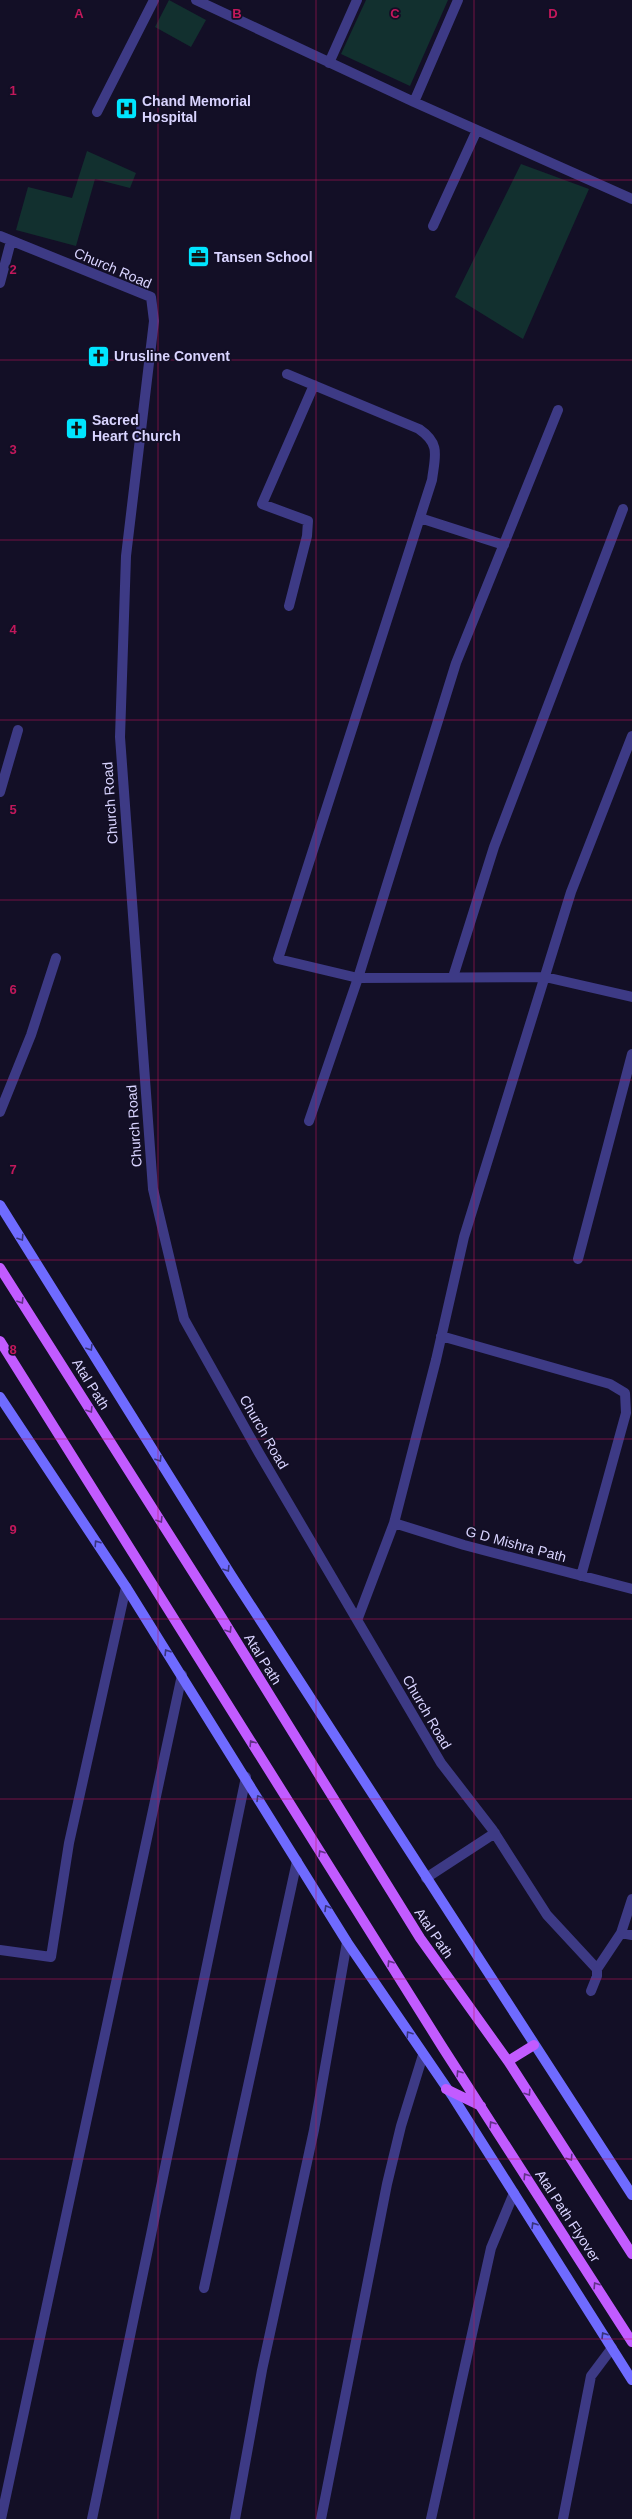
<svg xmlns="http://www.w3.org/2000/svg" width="632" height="2519" font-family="Helvetica,sans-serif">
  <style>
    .green { fill: #12302f }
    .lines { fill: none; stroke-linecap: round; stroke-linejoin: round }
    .street { stroke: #3d3a85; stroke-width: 10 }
    .secondary { stroke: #6f6bff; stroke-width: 10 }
    .primary { stroke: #c25bff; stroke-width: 10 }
    .oneway { stroke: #38347d }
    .oneway2 { stroke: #623188 }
    .grid { fill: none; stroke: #c2185b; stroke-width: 1; stroke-opacity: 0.55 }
    .labels { text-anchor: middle; stroke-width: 3.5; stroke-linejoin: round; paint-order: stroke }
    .poi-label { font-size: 14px; font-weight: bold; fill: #d9d4ff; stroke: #130f26; text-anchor: start }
    .street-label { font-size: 14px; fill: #d9d4ff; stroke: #130f26 }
    .grid-label { font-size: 13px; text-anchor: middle; font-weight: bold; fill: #c2185b; stroke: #130f26; stroke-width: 3.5; stroke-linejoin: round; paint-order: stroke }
  </style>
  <rect width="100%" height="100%" fill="#130f26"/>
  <!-- green -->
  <path class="green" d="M 169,0 L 206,20 L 191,47 L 155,27 Z
    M 366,0 L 448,0 L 410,86 L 341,54 Z
    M 87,151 L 136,173 L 130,188 L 95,179 L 76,246 L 16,230 L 28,187 L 72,198 Z
    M 521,164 L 589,189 L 523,339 L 455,297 Z"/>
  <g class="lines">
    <!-- street -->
    <path class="street" d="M 196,0 L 414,102 L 632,199
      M 329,63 L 357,0
      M 414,102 L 458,0
      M 97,112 L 154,0
      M 433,226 L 477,130
      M 0,236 L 151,297 L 154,321 L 126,556 L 120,737 L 153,1189 L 184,1319 L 259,1453 L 441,1763 L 492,1829 L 547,1915 L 597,1969 L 597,1976 L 591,1991
      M 0,283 L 11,241
      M 287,374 L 419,429 C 441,444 435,456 432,480 L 278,959 L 358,978 L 545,977 L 632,997
      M 420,518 L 504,545
      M 289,606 L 307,536 L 308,521 L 262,504 L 314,385
      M 0,792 L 18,730
      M 453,977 L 494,847 L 623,509
      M 0,1112 L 31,1035 L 56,958
      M 309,1121 L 358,978 L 456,663 L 558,410
      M 578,1259 L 632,1054
      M 441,1336 L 610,1384 L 625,1393 L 626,1413 L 581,1576
      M 394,1523 L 464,1545 L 632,1589
      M 358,1618 L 394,1523 L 436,1360 L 464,1237 L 571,892 L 632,736
      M 426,1878 L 495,1833
      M 621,1933 L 632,1935
      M 0,1950 L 51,1957 L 69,1843 L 126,1587
      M 597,1969 L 621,1933 L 632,1899
      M 204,2288 L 297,1861
      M 1,2519 L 182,1675
      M 92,2519 L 246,1777
      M 235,2519 L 262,2370 L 314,2130 L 347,1942
      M 321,2519 L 387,2184 L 401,2126 L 423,2055
      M 431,2519 L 491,2248 L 514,2193
      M 563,2519 L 591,2376 L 612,2348"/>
    <!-- secondary -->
    <path class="secondary" d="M 0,1205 L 231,1575 L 632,2195
      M 0,1397 L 126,1587 L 347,1942 L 453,2097 L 632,2380"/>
    <!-- primary -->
    <path class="primary" d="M 0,1268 L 217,1610 L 420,1938 L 508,2061 L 632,2254
      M 0,1341 L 443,2048 L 632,2342
      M 508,2061 L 534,2045
      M 446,2089 L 481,2106"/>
  </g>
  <!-- one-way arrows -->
  <defs><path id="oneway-chevron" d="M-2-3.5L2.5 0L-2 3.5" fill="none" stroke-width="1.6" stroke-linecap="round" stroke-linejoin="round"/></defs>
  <g class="oneway">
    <use href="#oneway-chevron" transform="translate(21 1238) rotate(57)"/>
    <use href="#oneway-chevron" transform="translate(90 1348) rotate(58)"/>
    <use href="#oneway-chevron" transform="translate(159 1459) rotate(58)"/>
    <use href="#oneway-chevron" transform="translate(97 1543) rotate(-124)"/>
    <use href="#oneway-chevron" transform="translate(227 1569) rotate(58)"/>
    <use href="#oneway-chevron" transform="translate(167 1652) rotate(-122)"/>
    <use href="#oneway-chevron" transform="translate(259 1798) rotate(-121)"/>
    <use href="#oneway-chevron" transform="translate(327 1908) rotate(-121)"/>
    <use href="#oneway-chevron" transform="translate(409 2034) rotate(-124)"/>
    <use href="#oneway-chevron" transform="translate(534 2225) rotate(-122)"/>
    <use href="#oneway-chevron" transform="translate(604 2335) rotate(-122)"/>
  </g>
  <g class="oneway2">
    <use href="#oneway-chevron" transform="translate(21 1301) rotate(58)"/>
    <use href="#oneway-chevron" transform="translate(90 1410) rotate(58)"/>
    <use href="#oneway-chevron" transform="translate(160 1520) rotate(58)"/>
    <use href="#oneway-chevron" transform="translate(229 1630) rotate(58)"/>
    <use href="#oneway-chevron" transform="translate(252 1743) rotate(-122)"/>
    <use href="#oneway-chevron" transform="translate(321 1853) rotate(-122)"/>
    <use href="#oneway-chevron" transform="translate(390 1963) rotate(-122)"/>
    <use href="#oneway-chevron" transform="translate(459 2073) rotate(-123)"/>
    <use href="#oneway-chevron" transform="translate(528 2093) rotate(57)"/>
    <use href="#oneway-chevron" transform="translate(492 2124) rotate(-123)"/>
    <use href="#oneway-chevron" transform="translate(570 2158) rotate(57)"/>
    <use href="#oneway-chevron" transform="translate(526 2176) rotate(-123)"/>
    <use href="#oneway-chevron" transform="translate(596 2285) rotate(-123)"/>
  </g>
  <!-- grid -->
  <path class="grid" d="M 158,0 L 158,2519M 316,0 L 316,2519M 474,0 L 474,2519M 0,180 L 632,180M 0,360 L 632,360M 0,540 L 632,540M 0,720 L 632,720M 0,900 L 632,900M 0,1080 L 632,1080M 0,1260 L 632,1260M 0,1439 L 632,1439M 0,1619 L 632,1619M 0,1799 L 632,1799M 0,1979 L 632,1979M 0,2159 L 632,2159M 0,2339 L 632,2339"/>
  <!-- icons -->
  <defs>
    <symbol id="hospital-square" viewBox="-11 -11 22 22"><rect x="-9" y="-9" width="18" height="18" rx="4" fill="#00e5ff" stroke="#130f26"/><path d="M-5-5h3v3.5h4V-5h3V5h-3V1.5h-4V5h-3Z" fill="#111"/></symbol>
    <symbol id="office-square" viewBox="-11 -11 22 22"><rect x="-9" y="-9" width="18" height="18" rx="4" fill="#00e5ff" stroke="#130f26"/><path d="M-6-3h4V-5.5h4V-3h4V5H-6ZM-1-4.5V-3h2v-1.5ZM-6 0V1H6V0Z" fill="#111"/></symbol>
    <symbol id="church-square" viewBox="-11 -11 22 22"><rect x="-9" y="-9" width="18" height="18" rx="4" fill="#00e5ff" stroke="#130f26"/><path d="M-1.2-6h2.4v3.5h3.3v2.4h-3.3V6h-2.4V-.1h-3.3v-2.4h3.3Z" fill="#111"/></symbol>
  </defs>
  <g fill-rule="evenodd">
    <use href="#hospital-square" x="114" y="96" width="25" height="25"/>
    <use href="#office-square" x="186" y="244" width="25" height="25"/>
    <use href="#church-square" x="86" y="344" width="25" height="25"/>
    <use href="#church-square" x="64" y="416" width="25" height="25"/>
  </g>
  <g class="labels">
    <!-- poi labels -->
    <g class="poi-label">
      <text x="142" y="106">Chand Memorial<tspan x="142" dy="16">Hospital</tspan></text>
      <text x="214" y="262">Tansen School</text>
      <text x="114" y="361">Urusline Convent</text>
      <text x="92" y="425">Sacred<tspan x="92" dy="16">Heart Church</tspan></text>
    </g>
    <!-- street labels -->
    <g class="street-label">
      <text transform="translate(113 268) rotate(23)" y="5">Church Road</text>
      <text transform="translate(110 803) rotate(-94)" y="5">Church Road</text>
      <text transform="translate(134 1126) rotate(-94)" y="5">Church Road</text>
      <text transform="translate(91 1384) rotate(58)" y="5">Atal Path</text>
      <text transform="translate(264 1432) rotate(60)" y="5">Church Road</text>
      <text transform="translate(516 1544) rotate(15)" y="5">G D Mishra Path</text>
      <text transform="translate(263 1659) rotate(58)" y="5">Atal Path</text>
      <text transform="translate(427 1712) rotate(60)" y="5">Church Road</text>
      <text transform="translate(434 1933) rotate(56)" y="5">Atal Path</text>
      <text transform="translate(568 2216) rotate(57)" y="5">Atal Path Flyover</text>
    </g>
  </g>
  <g class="grid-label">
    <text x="79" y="18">A</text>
    <text x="237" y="18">B</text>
    <text x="395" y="18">C</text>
    <text x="553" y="18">D</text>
    <text x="13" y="95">1</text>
    <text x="13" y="274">2</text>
    <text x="13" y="454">3</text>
    <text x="13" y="634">4</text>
    <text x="13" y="814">5</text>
    <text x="13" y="994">6</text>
    <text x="13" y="1174">7</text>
    <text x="13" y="1354">8</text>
    <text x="13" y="1534">9</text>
  </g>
</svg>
